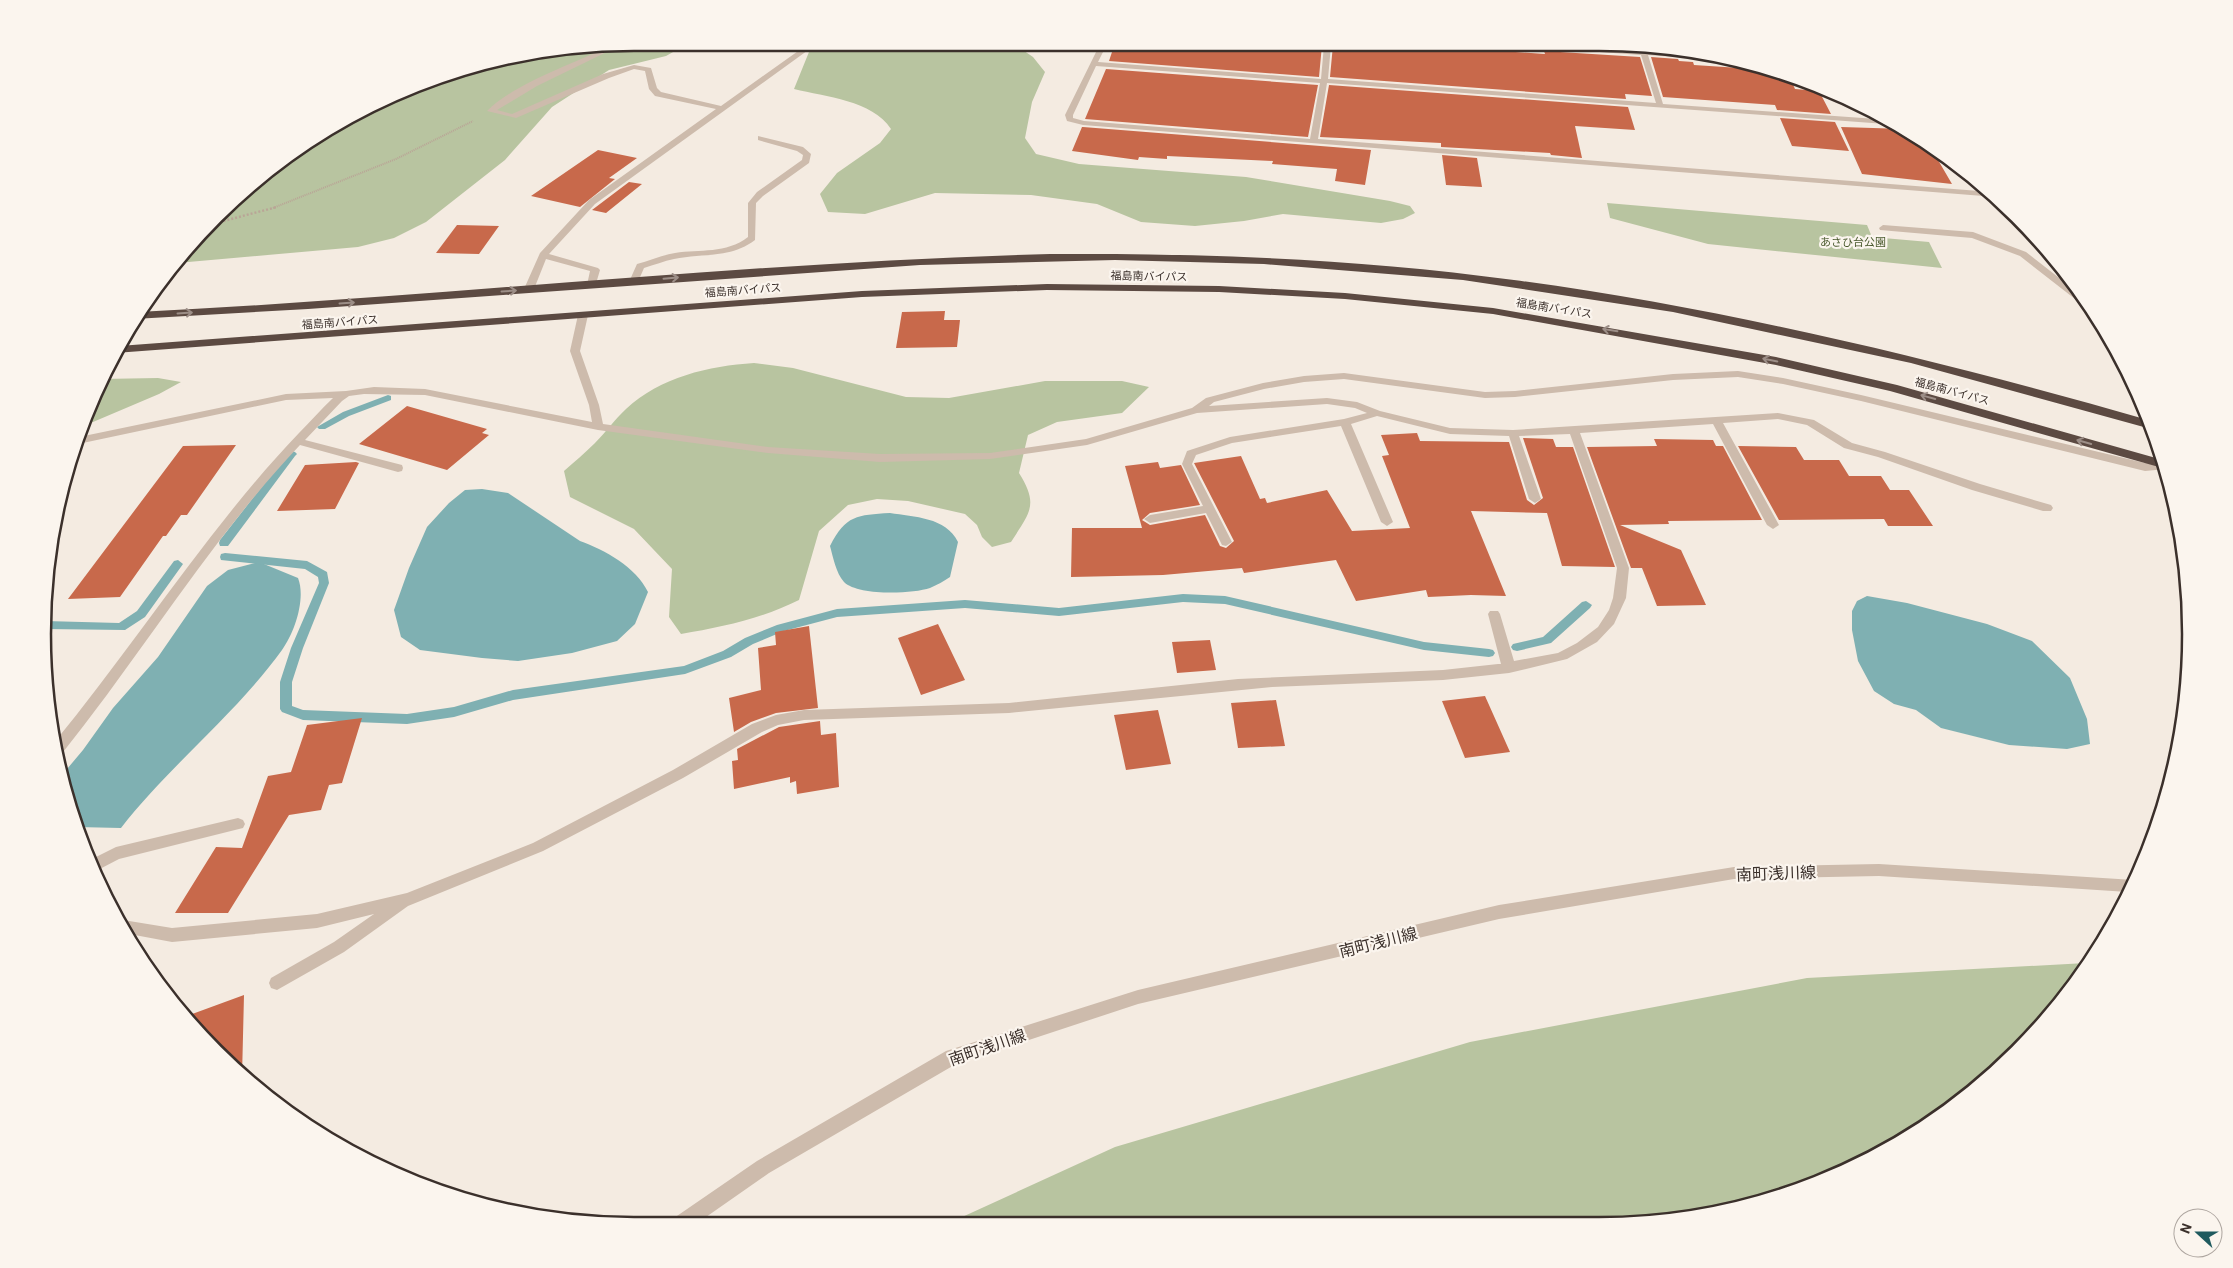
<svg xmlns="http://www.w3.org/2000/svg" width="2233" height="1268" font-family="Barlow,'Noto Sans JP',sans-serif">
  <style>
    .green { fill: #b8c4a0 }
    .water { fill: #7fb0b2 }
    .lines { fill: none; stroke-linecap: round; stroke-linejoin: round }
    .stream { fill: #7fb0b2; fill-rule: evenodd }
    .building { fill: #c8694b }
    .path-far1 { stroke: #b9a596; stroke-width: 2; stroke-dasharray: 1 1; stroke-linecap: butt }
    .path { stroke: #b9a596; stroke-width: 2.5; stroke-dasharray: 2 2; stroke-linecap: butt }
    .minor { fill: #cdbbac; fill-rule: evenodd }
    .highway { fill: #5c4a42; fill-rule: evenodd }
    .oneway { stroke: #9c8e87 }
    .labels { text-anchor: middle; stroke-width: 4.5; stroke-linejoin: round; paint-order: stroke }
    .far-park-label { font-size: 11px; fill: #4a5a2e; stroke: #fbf5ee }
    .far-street-label { font-size: 11px; fill: #3b302b; stroke: #fbf5ee }
    .near-street-label { font-size: 16px; fill: #3b302b; stroke: #fbf5ee }
    .rim { fill: none; stroke: #3b302b; stroke-width: 2.5 }
  </style>
  <rect width="100%" height="100%" fill="#f4ebe1"/>
  <!-- green -->
  <path class="green" d="M 1017,46 L 1033,57 L 1045,72 L 1032,102 L 1025,138 L 1036,154 L 1079,164 L 1246,177 L 1390,201 L 1410,206 L 1415,213 L 1403,219 L 1381,223 L 1283,214 L 1244,221 L 1195,226 L 1141,222 L 1097,204 L 1031,195 L 935,193 L 865,214 L 828,212 L 820,194 L 837,173 L 880,143 L 891,129 C 872,100 826,97 794,89 L 811,47 Z
    M 682,47 L 666,56 L 609,70 L 552,107 L 505,160 L 426,222 L 394,238 L 358,247 L 177,263 L 216,216 L 274,165 L 372,104 L 444,74 L 557,48 Z
    M 1607,203 L 1867,225 L 1872,237 L 1929,242 L 1942,268 L 1708,244 L 1610,218 Z
    M 754,363 L 793,368 L 906,397 L 949,398 L 1045,381 L 1122,381 L 1149,387 L 1122,413 L 1057,422 L 1028,435 L 1019,473 C 1039,505 1030,512 1011,542 L 992,547 L 982,537 L 977,525 L 965,514 L 908,501 L 877,499 L 848,505 L 819,531 L 799,600 C 761,619 722,627 681,634 L 669,617 L 672,569 L 634,529 L 570,497 L 564,471 C 574,462 585,453 595,443 C 606,432 615,419 626,409 C 660,377 709,366 754,363 Z
    M 158,378 L 181,382 L 159,394 L 93,422 L 85,423 L 101,379 Z
    M 2086,963 L 2017,1052 L 1927,1126 L 1789,1194 L 1676,1220 L 949,1223 L 1115,1147 L 1470,1042 L 1807,978 Z"/>
  <!-- water -->
  <path class="water" d="M 482,489 L 508,493 L 580,541 C 605,550 636,567 648,592 L 635,624 L 617,641 L 572,653 L 518,661 L 482,658 L 420,650 L 401,637 L 394,610 L 409,568 L 427,527 L 449,503 L 465,490 Z
    M 890,513 C 914,517 946,517 958,542 L 950,577 C 944,581 937,585 930,588 C 912,594 858,596 844,582 C 836,573 833,557 830,546 C 846,515 857,515 890,513 Z
    M 259,562 L 298,578 C 306,598 295,632 282,650 C 235,715 170,765 121,828 L 77,827 L 62,775 L 83,750 L 113,708 L 158,657 L 207,586 L 228,570 Z
    M 1867,596 L 1907,603 L 1987,624 L 2032,641 L 2070,678 L 2087,719 L 2090,744 L 2067,749 L 2009,745 L 1941,728 L 1916,710 L 1894,704 L 1874,691 L 1858,661 L 1852,630 L 1852,611 L 1857,601 Z"/>
  <g class="lines">
    <!-- stream -->
    <path class="stream" d="M 388,395 L 391,396 L 391,400 L 349,416 L 325,429 L 319,429 L 317,427 L 343,412 Z
      M 292,451 L 295,452 L 297,454 L 295,456 L 228,546 L 220,546 L 219,543 L 220,540 L 289,452 Z
      M 225,553 L 307,561 L 327,572 L 329,583 L 303,648 L 292,682 L 292,706 L 303,710 L 407,714 L 454,707 L 513,690 L 684,666 L 723,651 L 745,638 L 777,625 L 837,609 L 965,600 L 1059,608 L 1183,594 L 1225,596 L 1424,642 L 1489,649 L 1493,650 L 1495,653 L 1493,656 L 1489,657 L 1424,650 L 1225,604 L 1183,602 L 1059,616 L 965,608 L 837,617 L 784,631 L 753,644 L 731,657 L 685,674 L 513,700 L 454,717 L 407,724 L 303,720 L 282,712 L 280,709 L 280,682 L 291,648 L 319,583 L 318,577 L 305,569 L 221,560 L 220,557 L 221,554 Z
      M 178,560 L 183,564 L 145,617 L 125,630 L 45,629 L 45,621 L 119,623 L 137,611 L 174,561 Z
      M 1586,601 L 1592,605 L 1590,608 L 1551,643 L 1517,651 L 1513,650 L 1511,647 L 1513,644 L 1543,637 L 1582,602 Z"/>
  </g>
  <!-- building -->
  <path class="building" d="M 1601,44 L 1637,44 L 1675,51 L 1602,46 Z
    M 1288,45 L 1322,45 L 1319,77 L 1109,61 L 1114,46 Z
    M 1333,45 L 1419,45 L 1545,54 L 1544,51 L 1640,57 L 1652,96 L 1625,94 L 1626,99 L 1330,77 Z
    M 1651,57 L 1678,59 L 1679,61 L 1693,62 L 1694,65 L 1770,70 L 1790,78 L 1795,89 L 1819,91 L 1831,114 L 1777,110 L 1775,105 L 1663,97 Z
    M 1106,69 L 1318,85 L 1308,137 L 1085,119 Z
    M 1329,85 L 1628,107 L 1635,130 L 1575,126 L 1582,158 L 1551,155 L 1550,153 L 1441,147 L 1441,143 L 1320,137 Z
    M 1780,118 L 1835,122 L 1849,151 L 1792,146 Z
    M 1082,127 L 1083,127 L 1371,150 L 1365,185 L 1335,181 L 1337,169 L 1272,164 L 1273,161 L 1167,156 L 1167,159 L 1139,157 L 1138,160 L 1072,151 Z
    M 1841,127 L 1905,129 L 1931,148 L 1952,184 L 1862,174 Z
    M 598,150 L 637,158 L 609,178 L 615,179 L 580,207 L 531,196 Z
    M 1442,155 L 1477,158 L 1482,187 L 1446,185 Z
    M 629,182 L 642,184 L 606,213 L 592,210 Z
    M 457,225 L 499,226 L 479,254 L 436,253 Z
    M 945,311 L 944,320 L 960,320 L 957,347 L 896,348 L 902,312 Z
    M 407,406 L 487,429 L 482,433 L 489,435 L 447,470 L 359,444 Z
    M 1417,433 L 1420,441 L 1509,442 L 1527,500 L 1534,505 L 1543,498 L 1523,438 L 1553,439 L 1556,447 L 1573,447 L 1615,567 L 1562,566 L 1547,513 L 1471,511 L 1506,596 L 1471,595 L 1428,597 L 1426,590 L 1356,601 L 1336,560 L 1244,573 L 1242,568 L 1163,575 L 1071,577 L 1072,528 L 1142,528 L 1125,466 L 1158,462 L 1160,468 L 1181,465 L 1200,505 L 1150,513 L 1142,520 L 1150,525 L 1205,515 L 1220,546 L 1226,548 L 1234,541 L 1194,463 L 1241,456 L 1260,499 L 1265,498 L 1267,503 L 1327,490 L 1352,531 L 1410,528 L 1382,456 L 1389,455 L 1381,435 Z
    M 1654,439 L 1713,440 L 1716,446 L 1723,446 L 1762,520 L 1668,521 L 1669,524 L 1620,525 L 1681,550 L 1706,605 L 1657,606 L 1642,568 L 1631,568 L 1587,447 L 1657,446 Z
    M 236,445 L 187,515 L 181,515 L 166,536 L 163,536 L 120,597 L 68,599 L 183,446 Z
    M 1738,446 L 1796,447 L 1804,460 L 1839,460 L 1849,476 L 1881,476 L 1890,490 L 1909,490 L 1933,526 L 1888,526 L 1884,519 L 1779,520 Z
    M 356,462 L 359,463 L 335,509 L 277,511 L 305,465 Z
    M 938,624 L 965,680 L 921,695 L 898,638 Z
    M 809,626 L 818,708 L 776,713 L 751,722 L 734,732 L 729,698 L 761,690 L 758,648 L 776,645 L 775,632 Z
    M 1210,640 L 1216,670 L 1177,673 L 1172,642 Z
    M 1485,696 L 1510,752 L 1465,758 L 1442,701 Z
    M 1276,700 L 1285,746 L 1238,748 L 1231,703 Z
    M 1158,710 L 1171,764 L 1126,770 L 1114,715 Z
    M 362,718 L 342,783 L 329,785 L 321,810 L 289,815 L 228,913 L 175,913 L 216,847 L 242,848 L 268,776 L 291,772 L 307,725 Z
    M 820,721 L 821,735 L 836,733 L 839,787 L 797,794 L 796,781 L 790,783 L 790,777 L 734,789 L 732,761 L 738,760 L 737,749 L 779,727 Z
    M 244,995 L 242,1077 L 184,1017 Z"/>
  <g class="lines">
    <!-- path-far1 -->
    <path class="path-far1" d="M 273,208 L 396,159 L 473,121"/>
    <!-- path -->
    <path class="path" d="M 208,225 L 277,207"/>
    <!-- minor -->
    <path class="minor" d="M 1514,44 L 1548,44 L 1707,55 L 1733,60 L 1730,61 L 1648,55 L 1663,104 L 1891,120 L 1899,125 L 1327,83 L 1318,139 L 1992,192 L 1996,197 L 1083,125 L 1067,121 L 1065,115 L 1099,46 L 1106,46 L 1098,62 L 1321,79 L 1324,45 L 1331,45 L 1328,79 L 1656,103 L 1641,55 L 1517,46 ZM 1096,66 L 1320,83 L 1310,139 L 1084,121 L 1073,118 L 1073,115 Z
      M 608,47 L 617,47 L 537,86 L 497,110 L 512,114 L 603,74 L 634,65 L 651,68 L 657,88 L 661,92 L 721,106 L 801,49 L 800,47 L 811,48 L 595,204 L 549,254 L 598,268 L 600,270 L 595,287 L 589,287 L 587,285 L 590,271 L 546,259 L 534,289 L 532,291 L 526,291 L 524,289 L 540,253 L 589,200 L 716,109 L 655,96 L 649,89 L 645,71 L 634,69 L 609,78 L 516,118 L 487,111 C 514,84 572,64 608,47 Z
      M 758,136 L 803,147 L 811,154 L 809,163 L 763,196 L 756,203 L 755,240 C 730,259 702,253 674,259 C 664,261 654,265 644,268 L 637,284 L 631,284 L 629,282 L 637,264 C 649,261 662,255 675,253 C 700,249 726,254 748,237 L 748,203 L 757,192 L 802,160 L 803,155 L 797,151 L 758,140 Z
      M 1883,225 L 1973,232 L 2026,252 L 2081,295 L 2089,306 L 2084,306 L 2020,256 L 1972,238 L 1880,230 L 1879,228 Z
      M 583,312 L 588,315 L 580,351 L 599,405 L 603,424 L 768,447 L 880,454 L 990,453 L 1086,439 L 1192,408 L 1206,398 L 1263,383 L 1304,376 L 1344,373 L 1485,392 L 1515,391 L 1673,374 L 1738,371 L 1783,378 L 1861,395 L 2145,463 L 2163,463 L 2166,469 L 2145,471 L 1861,401 L 1783,384 L 1738,377 L 1673,380 L 1515,397 L 1485,398 L 1344,379 L 1304,382 L 1264,389 L 1214,402 L 1209,406 L 1327,398 L 1357,402 L 1380,411 L 1450,428 L 1513,430 L 1778,413 L 1814,420 L 1852,443 L 1885,452 L 1980,484 L 2051,505 L 2053,508 L 2051,511 L 2043,511 L 1972,490 L 1878,457 L 1844,448 L 1807,425 L 1778,419 L 1723,423 L 1779,525 L 1773,529 L 1767,525 L 1713,424 L 1580,433 L 1629,568 L 1626,598 L 1614,624 L 1597,642 L 1567,659 L 1509,673 L 1443,680 L 1272,687 L 1009,713 L 804,720 L 778,725 L 762,732 L 683,778 L 543,851 L 408,906 L 344,952 L 277,990 L 271,988 L 269,983 L 271,978 L 334,942 L 374,914 L 317,928 L 172,942 L 124,933 L 117,919 L 172,928 L 317,914 L 407,893 L 533,843 L 673,770 L 752,724 L 776,715 L 804,710 L 1009,703 L 1238,679 L 1443,670 L 1498,664 L 1501,664 L 1488,614 L 1490,611 L 1498,611 L 1500,614 L 1514,661 L 1558,653 L 1577,643 L 1598,627 L 1609,610 L 1613,598 L 1617,568 L 1570,434 L 1519,436 L 1541,499 L 1535,503 L 1529,499 L 1509,436 L 1450,434 L 1377,416 L 1351,424 L 1393,522 L 1387,526 L 1381,522 L 1341,426 L 1232,443 L 1196,455 L 1192,464 L 1232,542 L 1226,546 L 1222,545 L 1206,513 L 1150,523 L 1144,519 L 1150,515 L 1203,506 L 1182,464 L 1187,451 L 1230,437 L 1344,419 L 1367,413 L 1355,408 L 1327,404 L 1197,413 L 1087,445 L 990,459 L 880,462 L 768,453 L 598,430 L 425,395 L 364,394 L 349,396 L 342,401 L 305,440 L 402,465 L 403,468 L 402,471 L 398,472 L 300,445 C 210,540 142,654 60,756 L 56,757 L 53,744 C 137,642 209,527 299,433 C 311,421 321,409 333,398 L 286,400 L 78,444 L 79,437 L 286,394 L 346,391 L 374,387 L 425,389 L 592,422 L 589,405 L 570,351 L 578,315 Z
      M 238,818 L 243,820 L 245,824 L 243,828 L 119,859 L 94,872 L 88,861 L 116,847 Z
      M 1879,864 L 2134,880 L 2128,892 L 1879,876 L 1734,879 L 1499,919 L 1138,1004 L 956,1064 L 769,1173 L 696,1224 L 671,1224 L 674,1218 L 757,1161 L 946,1051 L 1138,990 L 1499,905 L 1734,867 Z"/>
    <!-- highway -->
    <path class="highway" d="M 1050,254 C 1205,253 1360,259 1514,280 C 1729,309 1939,360 2148,420 L 2151,429 L 1911,363 L 1673,312 L 1463,280 L 1264,264 L 1115,260 L 920,265 L 308,309 L 134,319 L 138,312 C 442,297 745,262 1050,254 Z
      M 1047,284 L 1219,286 L 1345,293 L 1493,308 L 1776,357 L 1897,385 L 2163,460 L 2166,469 L 1890,391 L 1776,365 L 1493,314 L 1345,299 L 1219,292 L 1047,290 L 862,297 L 115,353 L 119,346 L 862,291 Z"/>
  </g>
  <!-- one-way arrows -->
  <defs><path id="oneway-shaft" d="M-6 0H5M1.5-3L5.5 0L1.5 3" fill="none" stroke-width="1.6" stroke-linecap="round" stroke-linejoin="round" transform="scale(1.25)"/></defs>
  <g class="oneway">
    <use href="#oneway-shaft" transform="translate(671 278) rotate(-5)"/>
    <use href="#oneway-shaft" transform="translate(509 291) rotate(-4)"/>
    <use href="#oneway-shaft" transform="translate(347 303) rotate(-4)"/>
    <use href="#oneway-shaft" transform="translate(185 313) rotate(-4)"/>
    <use href="#oneway-shaft" transform="translate(1610 330) rotate(-171)"/>
    <use href="#oneway-shaft" transform="translate(1770 360) rotate(-169)"/>
    <use href="#oneway-shaft" transform="translate(1928 397) rotate(-165)"/>
    <use href="#oneway-shaft" transform="translate(2084 442) rotate(-164)"/>
  </g>
  <g class="labels">
    <!-- far-park labels -->
    <g class="far-park-label">
      <text x="1853" y="246">あさひ台公園</text>
    </g>
    <!-- far-street labels -->
    <g class="far-street-label">
      <text transform="translate(1149 276) rotate(1)" y="4">福島南バイパス</text>
      <text transform="translate(743 290) rotate(-4)" y="4">福島南バイパス</text>
      <text transform="translate(1554 308) rotate(9)" y="4">福島南バイパス</text>
      <text transform="translate(340 322) rotate(-4)" y="4">福島南バイパス</text>
      <text transform="translate(1952 391) rotate(15)" y="4">福島南バイパス</text>
    </g>
    <!-- near-street labels -->
    <g class="near-street-label">
      <text transform="translate(1776 873) rotate(-2)" y="6">南町浅川線</text>
      <text transform="translate(1378 942) rotate(-14)" y="6">南町浅川線</text>
      <text transform="translate(987 1047) rotate(-19)" y="6">南町浅川線</text>
    </g>
  </g>
  <!-- crop -->
  <path d="M0 0H2233V1268H0ZM634 51H1599A583 583 0 0 1 2182 634V634A583 583 0 0 1 1599 1217H634A583 583 0 0 1 51 634V634A583 583 0 0 1 634 51Z" fill="#fbf5ee" fill-rule="evenodd"/>
  <path class="rim" d="M634 51H1599A583 583 0 0 1 2182 634V634A583 583 0 0 1 1599 1217H634A583 583 0 0 1 51 634V634A583 583 0 0 1 634 51Z"/>
  <!-- north arrow -->
  <g transform="translate(2198 1233) rotate(291)"><circle r="24" fill="#fbf5ee" stroke="#aea6a0"/>
  <path d="M0-4L9 19L0 12L-9 19Z" fill="#1f5a5e"/>
  <text y="-8" font-size="14" font-weight="bold" text-anchor="middle" fill="#3b302b">N</text>
  </g>
</svg>
